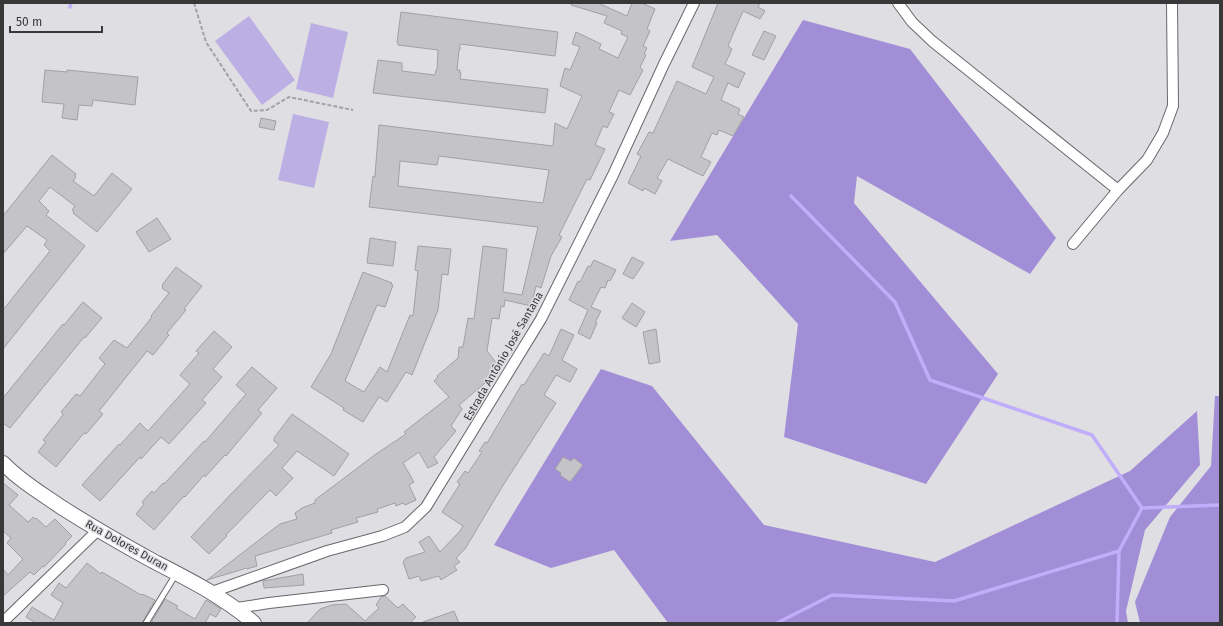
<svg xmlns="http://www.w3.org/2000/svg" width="1223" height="626" viewBox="0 0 1223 626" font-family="'Fira Sans',sans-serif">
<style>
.green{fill:#bbafe3}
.forest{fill:#a18ed7}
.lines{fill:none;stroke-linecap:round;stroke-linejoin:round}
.stream{stroke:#c1aefa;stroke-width:3.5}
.building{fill:#c4c3c8;stroke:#a1a0a5;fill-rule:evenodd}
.lane-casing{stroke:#69686c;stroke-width:7}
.street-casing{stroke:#69686c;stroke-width:12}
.secondary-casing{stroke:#69686c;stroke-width:16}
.path{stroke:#a2a1a5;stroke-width:2;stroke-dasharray:4 2;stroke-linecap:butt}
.lane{stroke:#fff;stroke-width:5}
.street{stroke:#fff;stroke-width:10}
.secondary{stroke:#fff;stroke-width:14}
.labels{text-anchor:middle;stroke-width:3;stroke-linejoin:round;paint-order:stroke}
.street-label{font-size:11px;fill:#383839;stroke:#dfdee3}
</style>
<rect width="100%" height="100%" fill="#dfdee3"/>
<g class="green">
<polygon points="249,16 295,80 262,105 215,41"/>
<polygon points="311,23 348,32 333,98 296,89"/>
<polygon points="293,114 329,122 314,188 278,180"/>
</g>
<g class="forest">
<polygon points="803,20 910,49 1056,238 1030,274 857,176 854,203 998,374 926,484 784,437 798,324 717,235 670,241"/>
<polygon points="601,369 652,386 764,525 935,562 1130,471 1197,411 1200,465 1145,530 1126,611 1128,623 668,623 614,550 551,568 494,545"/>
<polygon points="1215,396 1220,396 1220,623 1140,623 1135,602 1170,517 1211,466"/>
</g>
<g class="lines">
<g class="stream">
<polyline points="70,7 71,3"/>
<polyline points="791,196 895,302 930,380 1092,435 1142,508"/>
<polyline points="777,623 832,595 954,601 1119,551"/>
<polyline points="1117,623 1119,551 1142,508 1220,505"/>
</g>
</g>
<g class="building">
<path d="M572,3H598L627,16L632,3H642L655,9L647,29L650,31L643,46L647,48L644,54L646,55L640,67L643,70L630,95L619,90L609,112L614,114L607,128L603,126L595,145L605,149L590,180L587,179L559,235L562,237L551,256L541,288L536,286L531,306L505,300L504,307L501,306L499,319L492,318L487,351L500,368L496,371L497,373L459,405L462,409L451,426L456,431L434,457L438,463L428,468L419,452L403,463L414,482L409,485L416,500L405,505L403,503L396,506L395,503L377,509L378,512L356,518L358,522L331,530L332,533L255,556L257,566L247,569V568L207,580L280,524L297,519L295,513L302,508L315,503V500L376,454L406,434L404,432L449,397L434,381L438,377L437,376L458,358L459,347H463L468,318L474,319L483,246L507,249L503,292L522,295L538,227L369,207L373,176L375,177V175L379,125L553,146L555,123L567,129L582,96L560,86L565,68L570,70L580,47L572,44L576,32L601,44L599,49L618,58L628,37L621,34L622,31L604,23L607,16L571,5ZM439,156L549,170L543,203L398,186L400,161L437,165Z"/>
<polygon points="718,3 760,3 758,7 765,11 760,19 743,11 728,46 732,49 725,64 745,73 738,88 728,83 721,100 740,109 738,114 744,117 733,136 719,130 717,135 712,133 701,157 711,162 703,176 668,159 657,178 662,181 655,194 644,188 643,191 628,183 641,156 637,154 649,132 653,133 677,81 706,94 714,77 692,67"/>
<polygon points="401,12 558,32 555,56 460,44 460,50 459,50 457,70 460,70 460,73 461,73 460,79 548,89 545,113 373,93 378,60 402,63 402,71 435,75 436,70 437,70 438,50 398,45 398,43 397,42"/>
<polygon points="764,31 776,36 764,60 752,55"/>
<polygon points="45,70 67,72 67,70 138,77 135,105 93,100 92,106 79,105 77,120 62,118 64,104 42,102"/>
<polygon points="261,118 276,121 274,130 259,127"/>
<polygon points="52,155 76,174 75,176 76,177 73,181 94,196 112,173 132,189 97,232 73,213 74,212 72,210 75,206 50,187 39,201 49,211 46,215 85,246 3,349 3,310 50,251 44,245 47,240 27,226 3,254 3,216"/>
<polygon points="157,218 171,239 149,252 136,232"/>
<polygon points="370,238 396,242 393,266 367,263"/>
<polygon points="418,246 451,249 448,275 442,274 438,310 412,375 406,372 387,402 379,397 363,422 343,410 344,408 311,387 331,354 363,272 392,283 391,284 393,285 385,307 377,305 345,381 364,392 380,367 387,372 410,315 413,316 418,271 415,270"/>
<polygon points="632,257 644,263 633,279 623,274"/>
<polygon points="594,260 616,270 610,281 608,280 605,288 601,287 591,307 601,311 595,323 597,323 590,339 578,333 588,310 569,300 578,281 580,282 588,266 590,267"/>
<polygon points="176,267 202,286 184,309 186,310 167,333 169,335 153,355 147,351 99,411 103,414 86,434 84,433 56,467 38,452 46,442 43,440 63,415 63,414 61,412 76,394 80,396 105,364 99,358 114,340 127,348 152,317 151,316 169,293 162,288 163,286 162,285"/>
<polygon points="83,302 102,318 85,338 84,337 10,428 3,423 3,398 63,324 64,325"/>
<polygon points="632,303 645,312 636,327 622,318"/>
<polygon points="561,329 574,335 562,360 577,369 570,382 556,375 544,395 556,403 502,487 465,549 456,558 460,562 454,566 457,570 441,580 439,576 421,581 419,576 409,579 403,562 406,558 425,552 419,542 429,536 440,552 460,531 463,526 442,512 460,484 457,482 465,471 468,473 482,452 479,451 485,442 487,443 522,384 524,385 544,353 549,356"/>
<polygon points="656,329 660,362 649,364 643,332"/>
<polygon points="214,331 232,347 213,369 222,377 202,400 206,403 169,444 161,437 141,459 140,457 100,501 82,485 119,444 120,445 140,423 148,431 190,384 180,375 199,353 196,351"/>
<polygon points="252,367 277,388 258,410 262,413 226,456 225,455 205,477 204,475 185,497 184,496 154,530 136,514 144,504 142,502 152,491 154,493 163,483 164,484 204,441 205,442 246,394 236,385"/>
<polygon points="292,414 349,454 334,476 297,451 282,468 293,478 276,496 270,490 226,535 227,536 209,554 191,537 231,494 279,445 274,441 274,438"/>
<polygon points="563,457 571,461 574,458 583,465 570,482 560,475 561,473 555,469"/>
<polygon points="3,483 18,495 9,505 28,522 33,517 35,519 36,518 46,527 55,519 72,536 65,543 66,544 44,567 43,566 34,575 30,572 3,596 3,569 8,575 23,559 7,543 11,538 3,531"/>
<polygon points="87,563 101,574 102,572 141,595 142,594 155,600 142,623 36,623 26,617 32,607 54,620 63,603 51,595 59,583 66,588"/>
<polygon points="303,574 304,585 264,588 263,581"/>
<polygon points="385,596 398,608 403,604 416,617 410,623 307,623 320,609 332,605 346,604 365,621 379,608 376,605 381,597"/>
<polygon points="165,599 178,606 176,608 195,619 206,600 221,609 216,617 210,614 205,623 151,623"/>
<polygon points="454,611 459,623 424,623 423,622"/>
</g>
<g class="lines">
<g class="lane-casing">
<polyline id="lane" points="146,623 176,574"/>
</g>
<g class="street-casing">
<g id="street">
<polyline points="898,3 912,22 932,41 1118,190"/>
<polyline points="1073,244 1118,190 1147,160 1163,133 1173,106 1172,3"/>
<polyline points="212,592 327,551 382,536 405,527 426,507 541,319 613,175 664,64 694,3"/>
<polyline points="237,608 269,603 383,590"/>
<polyline points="3,622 98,530"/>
</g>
</g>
<g class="secondary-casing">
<path id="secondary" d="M3,463C20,481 41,493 61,507C91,526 122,544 153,561C190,580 222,596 254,623"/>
</g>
<polyline class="path" points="194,3 206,42 251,111 267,110 289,97 353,110"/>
<use href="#lane" class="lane"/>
<use href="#street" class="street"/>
<use href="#secondary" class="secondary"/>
</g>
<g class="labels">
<g class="street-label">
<text transform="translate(503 356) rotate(-60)" y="4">Estrada Antônio José Santana</text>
<text transform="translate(127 545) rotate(29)" y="4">Rua Dolores Duran</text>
</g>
</g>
<rect width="1223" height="626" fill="none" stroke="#383839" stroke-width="8"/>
<path d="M10 26v6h92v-6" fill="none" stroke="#383839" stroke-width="2"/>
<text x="16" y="26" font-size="12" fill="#383839" stroke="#dfdee3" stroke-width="3" paint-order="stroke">50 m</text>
</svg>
